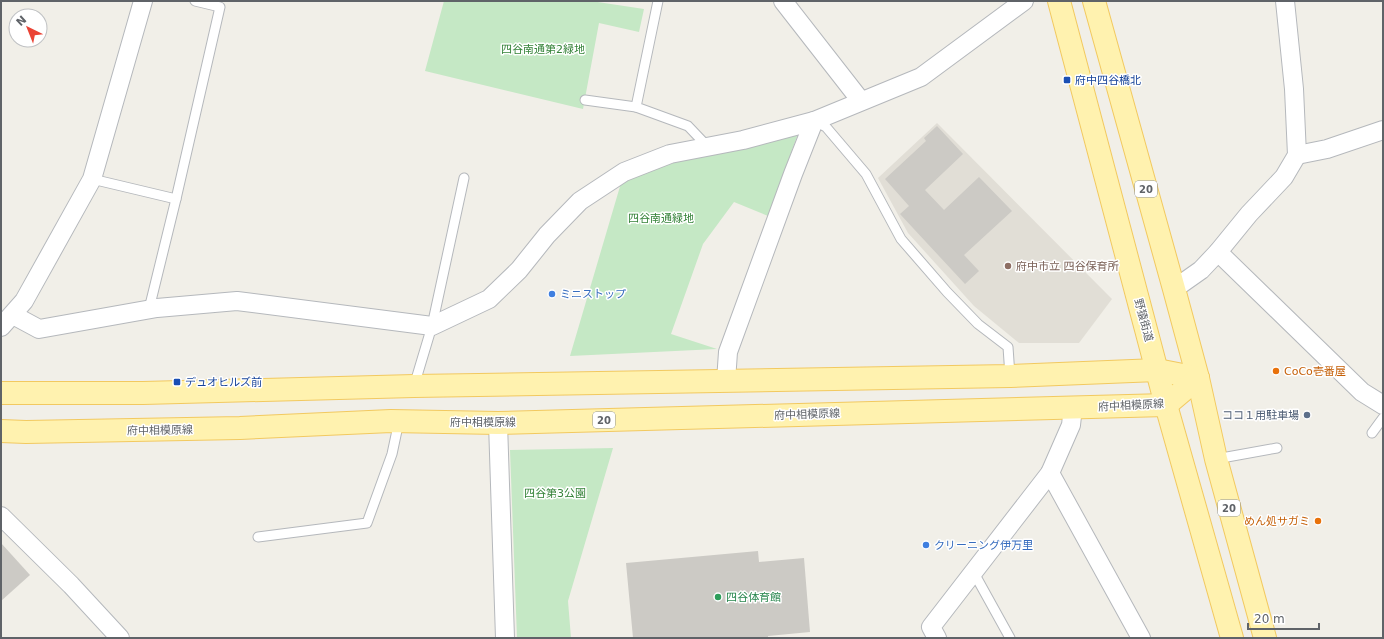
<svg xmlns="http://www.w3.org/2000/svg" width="1384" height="639" viewBox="0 0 1384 639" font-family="'DejaVu Sans','Noto Sans JP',sans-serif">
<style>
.education{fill:#e1ded6}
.green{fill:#c5e8c5}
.building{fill:#cccac5}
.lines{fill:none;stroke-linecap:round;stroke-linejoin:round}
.lane-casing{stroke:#b5b8bc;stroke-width:11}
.street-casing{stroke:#b5b8bc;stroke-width:20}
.primary-casing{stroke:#f2c960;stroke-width:24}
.lane{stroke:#fff;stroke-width:9}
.street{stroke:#fff;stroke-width:18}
.primary{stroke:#fff2af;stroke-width:22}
.transit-dot{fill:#1a4fb4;stroke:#fff;stroke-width:1.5}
.education-dot{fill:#8d6e63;stroke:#fff;stroke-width:1.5}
.shop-dot{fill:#3f7fe0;stroke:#fff;stroke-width:1.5}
.food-dot{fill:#e8710a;stroke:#fff;stroke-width:1.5}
.service-dot{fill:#5c6f8a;stroke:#fff;stroke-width:1.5}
.leisure-dot{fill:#2e9e5b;stroke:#fff;stroke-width:1.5}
.labels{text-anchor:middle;stroke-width:3;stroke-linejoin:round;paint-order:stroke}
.shield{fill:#fff;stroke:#8f9295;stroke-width:1}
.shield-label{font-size:10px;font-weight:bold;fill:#5f6368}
.park-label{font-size:11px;fill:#348238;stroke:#fff}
.transit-label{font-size:11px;fill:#164399;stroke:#fff;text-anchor:start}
.education-label{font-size:11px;fill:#785e54;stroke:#fff;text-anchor:start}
.shop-label{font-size:11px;fill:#366cbe;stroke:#fff;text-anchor:start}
.street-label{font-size:11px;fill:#5f6368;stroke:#fff}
.food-label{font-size:11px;fill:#c56008;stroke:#fff;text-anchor:start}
.service-label{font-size:11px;fill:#4e5e75;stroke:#fff;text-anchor:end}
.leisure-label{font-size:11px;fill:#27864d;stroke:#fff;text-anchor:start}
</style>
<rect width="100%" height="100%" fill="#f1efe8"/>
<polygon class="education" points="937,123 1112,299 1079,343 1019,343 974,306 908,233 878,178"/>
<g class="green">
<polygon points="444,1 591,1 644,9 639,32 599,23 583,109 425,71"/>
<polygon points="799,131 768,216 734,202 703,244 671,334 717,349 570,356 621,183 674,159"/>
<polygon points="613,448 568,601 571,638 517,638 510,450"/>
</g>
<g class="building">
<polygon points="937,126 963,154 925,190 944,210 979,177 1012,211 964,255 979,271 965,284 900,214 909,206 885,179 926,141 924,138"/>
<polygon points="1,543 30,575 1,601"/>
<polygon points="758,551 759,562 804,558 810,632 768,636 768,638 633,638 626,563"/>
</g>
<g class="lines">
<g class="lane-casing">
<g id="lane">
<polyline points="658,1 636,107 688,126 708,147"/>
<polyline points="585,100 636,107"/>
<polyline points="814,121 826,127 866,174 901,239 947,292 978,324 1008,347 1010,376"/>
<polyline points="92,179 176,199"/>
<polyline points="149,309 176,199 220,7 195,1"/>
<polyline points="414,386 432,326 464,178"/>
<polyline points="1372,433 1383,418"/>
<polyline points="1216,459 1277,448"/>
<polyline points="258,537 367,523 392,454 399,421"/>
<polyline points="974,573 1010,638"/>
</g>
</g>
<g class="street-casing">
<g id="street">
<polyline points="783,1 861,101"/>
<polyline points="1297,155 1327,149 1383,130"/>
<polyline points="1218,252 1362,392 1383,405"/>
<polyline points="1174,289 1201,270 1218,252 1249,214 1284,177 1297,155 1294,89 1285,1"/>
<polyline points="13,315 39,329 157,308 237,301 432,326 489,299 519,270 547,235 580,201 624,172 670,154 743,140 814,121 921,77 1024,1"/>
<polyline points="1,327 24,301 92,179 143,1"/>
<polyline points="726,381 728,352 793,174 814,121"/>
<polyline points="498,423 505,638"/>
<polyline points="1050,473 1141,638"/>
<polyline points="1,516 71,585 120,638"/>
<polyline points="937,638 931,627 1050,473 1071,425 1073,407"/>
</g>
</g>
<g class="primary-casing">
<g id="primary">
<polyline points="1059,1 1166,405 1232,638"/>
<polyline points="1094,1 1174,289 1198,378 1216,459 1265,638"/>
<polyline points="1,393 143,393 414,386 1010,376 1157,370 1198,378"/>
<polyline points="1,431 26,432 240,428 391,421 498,423 1166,405 1198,378"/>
</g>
</g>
<use href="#lane" class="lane"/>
<use href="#street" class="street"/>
<use href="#primary" class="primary"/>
</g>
<g class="transit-dot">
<rect x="1063" y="76" width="8" height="8" rx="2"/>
<rect x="173" y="378" width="8" height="8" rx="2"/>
</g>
<circle class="education-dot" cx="1008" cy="266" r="4"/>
<g class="shop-dot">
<circle cx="552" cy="294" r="4"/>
<circle cx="926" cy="545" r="4"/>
</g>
<g class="food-dot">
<circle cx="1276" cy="371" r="4"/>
<circle cx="1318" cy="521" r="4"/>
</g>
<circle class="service-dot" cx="1307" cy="415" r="4"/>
<circle class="leisure-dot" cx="718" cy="597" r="4"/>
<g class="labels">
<g class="shield">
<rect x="1135" y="181" width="22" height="16" rx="3"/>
<rect x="593" y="412" width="22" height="16" rx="3"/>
<rect x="1218" y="500" width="22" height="16" rx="3"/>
</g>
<g class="shield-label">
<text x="1146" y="193">20</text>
<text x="604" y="424">20</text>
<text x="1229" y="512">20</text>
</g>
<g class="park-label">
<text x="543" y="53">四谷南通第2緑地</text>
<text x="661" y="222">四谷南通緑地</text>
<text x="555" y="497">四谷第3公園</text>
</g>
<g class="transit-label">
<text x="1075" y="84">府中四谷橋北</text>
<text x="185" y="386">デュオヒルズ前</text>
</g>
<g class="education-label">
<text x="1016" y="270">府中市立 四谷保育所</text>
</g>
<g class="shop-label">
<text x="560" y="298">ミニストップ</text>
<text x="934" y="549">クリーニング伊万里</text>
</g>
<g class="street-label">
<text transform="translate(1144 320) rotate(75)" y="4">野猿街道</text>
<text transform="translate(1131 405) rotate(-3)" y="4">府中相模原線</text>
<text transform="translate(807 414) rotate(-2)" y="4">府中相模原線</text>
<text x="483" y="426">府中相模原線</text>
<text transform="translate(160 430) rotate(-1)" y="4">府中相模原線</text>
</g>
<g class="food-label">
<text x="1284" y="375">CoCo壱番屋</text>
<text x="1310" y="525" text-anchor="end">めん処サガミ</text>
</g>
<g class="service-label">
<text x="1299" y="419">ココ１用駐車場</text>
</g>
<g class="leisure-label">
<text x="726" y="601">四谷体育館</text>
</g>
</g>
<rect width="1384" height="639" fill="none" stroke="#5f6368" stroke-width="4"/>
<g transform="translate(28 28) rotate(317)"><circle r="19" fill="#ffffff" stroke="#bfc1c3"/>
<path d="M0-3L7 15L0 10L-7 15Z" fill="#ea4335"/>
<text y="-6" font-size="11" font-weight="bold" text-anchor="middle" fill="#5f6368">N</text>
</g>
<path d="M1248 623v6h71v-6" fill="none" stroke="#5f6368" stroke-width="2"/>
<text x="1254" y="623" font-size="12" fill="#5f6368" stroke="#ffffff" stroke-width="3" paint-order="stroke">20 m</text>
</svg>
